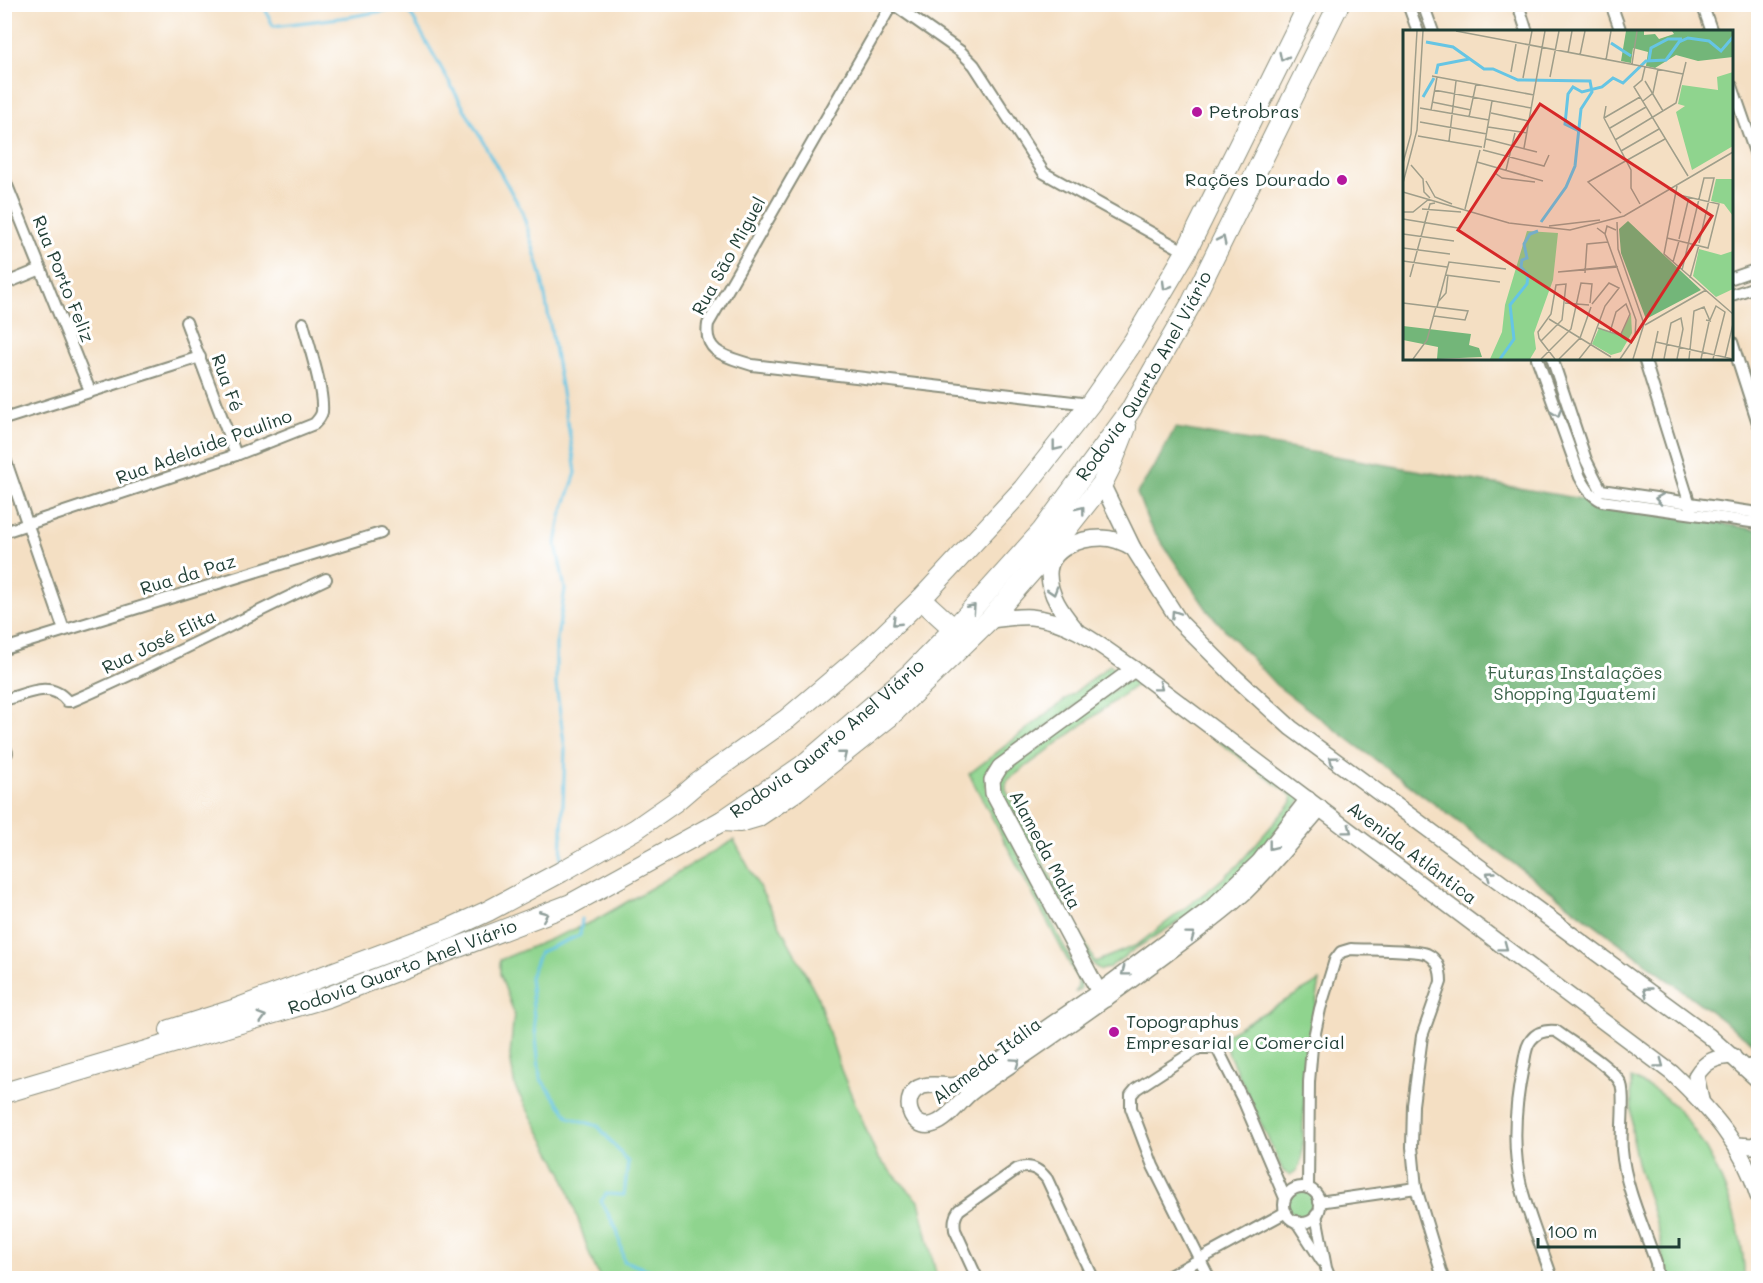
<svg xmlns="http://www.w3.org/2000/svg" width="1763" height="1283" viewBox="0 0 1763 1283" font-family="Mali,sans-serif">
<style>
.green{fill:#8fd48e;stroke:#578861;stroke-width:1.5;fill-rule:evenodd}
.forest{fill:#73b679;stroke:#497a56;stroke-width:1.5}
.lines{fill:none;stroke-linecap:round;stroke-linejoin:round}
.stream{stroke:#66c5e4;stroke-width:3}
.street-casing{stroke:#8a8e7c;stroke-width:14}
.secondary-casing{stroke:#8a8e7c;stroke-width:18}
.highway-casing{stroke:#8a8e7c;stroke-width:22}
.street{stroke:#fff;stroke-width:10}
.secondary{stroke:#fff;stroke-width:15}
.highway{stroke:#fff;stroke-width:20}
.oneway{stroke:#8f9e9a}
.poi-dot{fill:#b5179e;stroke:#fff;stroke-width:2}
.labels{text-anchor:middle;stroke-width:6;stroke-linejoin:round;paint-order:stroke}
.poi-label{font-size:18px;fill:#1f3d34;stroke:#fff;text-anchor:start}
.street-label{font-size:18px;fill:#1f3d34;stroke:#fff}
.park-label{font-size:18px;fill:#3b634a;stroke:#fff}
.inset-river{fill:none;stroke:#66c5e4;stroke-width:3}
.inset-road{fill:none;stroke:#9f9e8a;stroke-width:1.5}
.view{fill:#d62828;fill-opacity:0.15;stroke:#d62828;stroke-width:3}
.inset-edge{fill:none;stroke:#1f3d34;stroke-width:3}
</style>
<rect width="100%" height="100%" fill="#fff"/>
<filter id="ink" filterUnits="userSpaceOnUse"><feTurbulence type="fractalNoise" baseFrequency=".0167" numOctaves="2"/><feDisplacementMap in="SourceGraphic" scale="12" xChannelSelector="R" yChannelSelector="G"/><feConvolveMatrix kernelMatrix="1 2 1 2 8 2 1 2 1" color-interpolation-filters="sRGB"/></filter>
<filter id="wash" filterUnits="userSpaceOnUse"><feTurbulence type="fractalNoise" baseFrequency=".008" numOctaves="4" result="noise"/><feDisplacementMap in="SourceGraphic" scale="24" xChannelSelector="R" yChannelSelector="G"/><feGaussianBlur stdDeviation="1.35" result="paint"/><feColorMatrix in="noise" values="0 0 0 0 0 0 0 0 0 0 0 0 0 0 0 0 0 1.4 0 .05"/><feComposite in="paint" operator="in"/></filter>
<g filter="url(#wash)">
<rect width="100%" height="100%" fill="#f4dfc3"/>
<g class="green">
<path d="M1110,665L1118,671L1117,675L997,763C985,776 983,778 988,795L1080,978L1081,988L1075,993L1078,986V980L969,774Z"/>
<path d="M1130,680H1137L1303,798L1224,893L1138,947L1108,968L1101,970L1093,965L999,792V784L1005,773L1125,682ZM1136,685H1142L1292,796V802L1237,866L1215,885L1137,945L1095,962L1006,790V785L1008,780Z"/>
<polygon points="734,840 817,995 841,1070 878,1158 919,1201 937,1278 600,1278 590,1256 563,1174 515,1087 510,1056 514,1013 500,974 500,960 594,921"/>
<path d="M1320,981L1306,1058L1302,1156C1300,1165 1298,1172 1289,1175L1283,1171L1221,1037Z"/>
<path d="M1631,1078C1639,1082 1648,1086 1656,1091C1705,1123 1746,1221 1744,1278H1657C1675,1255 1643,1189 1637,1162C1630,1135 1632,1105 1631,1078Z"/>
<circle cx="1302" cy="1204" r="15"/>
</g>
<polygon class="forest" points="1175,428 1758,530 1758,1047 1276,685 1208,611 1149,524 1137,493 1155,466"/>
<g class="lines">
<g class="stream">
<polyline points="263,4 273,26 348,17 406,7"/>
<polyline points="405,4 522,211 541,274 574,459 576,473 561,516 556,544 565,589 556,645 556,685 565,749 561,862"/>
<polyline points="582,919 580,935 540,952 530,977 540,1078 569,1117 598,1126 628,1162 624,1195 606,1194 601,1201 617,1230 624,1261 656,1273 670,1270 679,1278"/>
</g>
</g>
</g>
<g filter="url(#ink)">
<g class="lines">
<g class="street-casing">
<g id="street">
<path d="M892,4L708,324C703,354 729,357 752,365L1090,404"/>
<polyline points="893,4 960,51 974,65 1044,173 1186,252"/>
<polyline points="1408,4 1418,32"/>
<polyline points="1423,4 1433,32"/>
<polyline points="1518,4 1527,32"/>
<polyline points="1611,4 1621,32"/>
<polyline points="1702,4 1712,32"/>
<polyline points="1732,86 1758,161"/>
<polyline points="4,178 90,391"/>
<polyline points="1732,278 1758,269"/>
<polyline points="4,284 41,269"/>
<polyline points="1732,295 1758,286"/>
<polyline points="186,322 236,455"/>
<polyline points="1732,342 1758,423"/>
<path d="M1537,358L1580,477C1586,488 1590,495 1602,501L1758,523"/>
<polyline points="1552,358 1586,460 1601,490 1758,513"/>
<polyline points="1644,358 1691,508"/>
<polyline points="4,419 200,357"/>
<polyline points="4,456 64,630"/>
<path d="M4,532L236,455L314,424C318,420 321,417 322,412C324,390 309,346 303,323"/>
<polyline points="4,649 381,533"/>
<path d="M4,700C27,694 50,680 67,701H72C158,664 241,619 326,579"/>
<polyline points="4,744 7,753"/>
<polyline points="1744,1066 1758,1063"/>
<circle cx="1302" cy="1205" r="18"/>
<path d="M1308,1188L1309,1082L1312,1047L1320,1009L1335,960L1341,952L1351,949C1367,950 1415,949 1427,954C1438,959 1441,971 1441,982L1422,1036L1413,1105L1412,1147L1416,1188L1443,1278"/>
<polyline points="1319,1202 1416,1188"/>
<polyline points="1316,1215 1326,1268 1330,1278"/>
<polyline points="1296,1221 1322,1261"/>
<path d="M977,1278L955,1230C954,1222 954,1217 959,1210L1017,1169C1030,1164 1039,1169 1047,1179L1093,1278"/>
<polyline points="1166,1278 1286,1212"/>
<polyline points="1209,1278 1153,1166 1131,1108 1131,1095 1136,1089 1199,1048 1217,1048 1244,1102 1285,1198"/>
<path d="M1552,1278C1542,1248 1529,1217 1521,1186C1512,1148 1515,1105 1523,1067C1525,1059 1525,1047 1531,1040C1537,1032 1546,1030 1556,1031C1572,1043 1611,1066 1620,1082C1626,1091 1620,1134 1622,1150C1625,1188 1644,1227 1656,1263L1657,1273L1654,1278"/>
</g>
</g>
<g class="secondary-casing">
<g id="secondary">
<polyline points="1102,484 1133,548 1180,622 1234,676 1291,728 1709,1036 1758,1080"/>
<path d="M989,620C1003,619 1017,616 1031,617C1071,620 1102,647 1134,669L1672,1073C1709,1108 1744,1146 1758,1196"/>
<path d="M1074,627C1062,612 1049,595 1049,574C1049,548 1081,538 1102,538C1113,538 1123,542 1133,548"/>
<path d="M1308,799L1259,862L1211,908L1099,992L971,1080C949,1091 941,1082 923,1086C898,1093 910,1133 934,1124C947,1120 958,1104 968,1095C976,1088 986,1082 994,1076C1052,1037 1109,997 1165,955C1191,935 1219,916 1244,893C1271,867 1295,837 1320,808"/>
<polyline points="1106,999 1099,992 993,793 992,780 1000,767 1134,669"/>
<path d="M1701,1099L1696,1076C1705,1061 1716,1057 1733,1056"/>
<polyline points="1736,1145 1753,1146 1758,1143"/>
</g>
</g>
<g class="highway-casing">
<g id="highway">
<polyline points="921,599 954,629"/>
<polyline points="722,821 740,822 757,817 796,791 888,718 989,620 1046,555 1102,484 1110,468 1126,427"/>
<polyline points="170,1030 233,1010 449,929 488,911 561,872 636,829 676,801 698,782 787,719 866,652 921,599 1023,489 1090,404 1133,342 1186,252 1309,4"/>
<path id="s1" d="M4,1093L328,997L571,904L722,821L802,766L911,673L954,629L1042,531L1130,411L1191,304L1339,4"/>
</g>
</g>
<use href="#street" class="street"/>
<use href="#secondary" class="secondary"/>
<use href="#highway" class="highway"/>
</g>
<defs><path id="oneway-chevron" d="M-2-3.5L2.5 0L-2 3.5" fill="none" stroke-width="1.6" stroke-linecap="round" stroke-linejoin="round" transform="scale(1.5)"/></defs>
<g class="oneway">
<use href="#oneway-chevron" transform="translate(1283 57) rotate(116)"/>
<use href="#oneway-chevron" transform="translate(1222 240) rotate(-64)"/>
<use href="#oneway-chevron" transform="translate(1166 286) rotate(120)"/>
<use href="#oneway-chevron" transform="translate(1557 413) rotate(70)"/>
<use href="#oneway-chevron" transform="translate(1056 447) rotate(128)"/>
<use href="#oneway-chevron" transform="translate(1659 499) rotate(-171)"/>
<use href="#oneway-chevron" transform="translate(1081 510) rotate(-52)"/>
<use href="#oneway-chevron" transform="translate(1053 591) rotate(73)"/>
<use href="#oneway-chevron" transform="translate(972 608) rotate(-48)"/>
<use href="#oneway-chevron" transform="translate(1175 614) rotate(-124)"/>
<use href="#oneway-chevron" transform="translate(896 622) rotate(136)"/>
<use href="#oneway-chevron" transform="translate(1159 687) rotate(37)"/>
<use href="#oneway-chevron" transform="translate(843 755) rotate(-39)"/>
<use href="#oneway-chevron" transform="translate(1333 760) rotate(-143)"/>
<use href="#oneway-chevron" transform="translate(1348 830) rotate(37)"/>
<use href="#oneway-chevron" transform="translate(1272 846) rotate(128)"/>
<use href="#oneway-chevron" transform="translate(1490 875) rotate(-144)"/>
<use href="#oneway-chevron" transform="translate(544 915) rotate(-22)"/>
<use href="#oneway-chevron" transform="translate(1191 935) rotate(-37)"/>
<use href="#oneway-chevron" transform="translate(1504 947) rotate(37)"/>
<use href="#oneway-chevron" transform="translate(1125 972) rotate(143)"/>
<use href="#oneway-chevron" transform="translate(1647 991) rotate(-144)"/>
<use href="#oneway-chevron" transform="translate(262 1017) rotate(-16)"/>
<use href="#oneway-chevron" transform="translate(1016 1062) rotate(-35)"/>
<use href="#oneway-chevron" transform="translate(1660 1064) rotate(37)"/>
</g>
</g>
<g class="poi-dot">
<circle cx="1197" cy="112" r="6"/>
<circle cx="1342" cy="180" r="6"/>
<circle cx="1114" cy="1032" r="6"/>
</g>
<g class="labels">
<g class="poi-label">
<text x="1209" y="118">Petrobras</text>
<text x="1330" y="186" text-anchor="end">Rações Dourado</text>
<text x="1126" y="1028">Topographus<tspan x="1126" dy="21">Empresarial e Comercial</tspan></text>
</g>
<g class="street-label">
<text transform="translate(729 256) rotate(-61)" y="6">Rua São Miguel</text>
<text transform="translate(63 279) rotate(68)" y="6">Rua Porto Feliz</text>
<text dy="6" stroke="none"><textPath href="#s1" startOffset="1390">Rodovia Quarto Anel Viário</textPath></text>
<text transform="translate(227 383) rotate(70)" y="6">Rua Fé</text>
<text transform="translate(204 447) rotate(-20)" y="6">Rua Adelaide Paulino</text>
<text transform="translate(188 575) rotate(-17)" y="6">Rua da Paz</text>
<text transform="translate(159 642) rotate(-26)" y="6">Rua José Elita</text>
<text dy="6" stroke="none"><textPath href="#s1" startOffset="904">Rodovia Quarto Anel Viário</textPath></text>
<text transform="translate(1045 850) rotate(62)" y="6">Alameda Malta</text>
<text transform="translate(1412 853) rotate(37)" y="6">Avenida Atlântica</text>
<text dy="6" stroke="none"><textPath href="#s1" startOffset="418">Rodovia Quarto Anel Viário</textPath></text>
<text transform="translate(987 1061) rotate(-37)" y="6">Alameda Itália</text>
</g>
<g class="park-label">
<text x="1575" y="679">Futuras Instalações<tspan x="1575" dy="21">Shopping Iguatemi</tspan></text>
</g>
</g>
<g transform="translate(1403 30)">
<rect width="330" height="330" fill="#f4dfc3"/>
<path d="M330,42V116L289,140L273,82L282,76L275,74L279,55L315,60L314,47ZM313,149H330V186L321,174L308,171ZM124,201L155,203L150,250L131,303L133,319L127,329H87L99,302L102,275ZM296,219L318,225L330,221V259L313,267L290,246ZM228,284L229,303L218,322L208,325L189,314L196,298L217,305Z" fill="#8fd48e"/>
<path d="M223,1H241V5L252,4L256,9L271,4L269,1H330V27L295,31L273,25L252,38L243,36L245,22L230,18L228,33L218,31ZM225,191L298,260L243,289L218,223L216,199ZM0,296L68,304L66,315L76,318L79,327L34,329L35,317L0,310Z" fill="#73b679"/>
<path class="inset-river" d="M23,12L50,17L81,39H90L115,50L187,51L189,62L178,79L172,136L163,157L138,192M208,13L228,26M246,30L248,18L265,9H279M33,44L35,35L66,29M20,67L31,48M176,101L162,94L165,64L170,57L179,62L199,57L210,48L220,53L243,31L263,30L276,12L285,8L306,11L318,21L330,7M97,329L111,309L107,275L124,254L125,245L118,237L119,230L124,228L121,214L127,204L135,201"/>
<path class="inset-road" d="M53,1L280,44M165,23L169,1M177,25L182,1M203,30L208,1M229,34L234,1M242,37L239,50L231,57L285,146M108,42L113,14M29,46L131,65M147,47L156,1M120,48L129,1M242,51L260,81M31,60L128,78M240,71L250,63L255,39M29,72L68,80M203,76L201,88L228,140V158L237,174M17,78L86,90M28,80L34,47M88,83L126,91M66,87L73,54M201,88L237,67M17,92L84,104M85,97L124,103M207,98L243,77M15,106L79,117M83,109L134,122M212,110L273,73L283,32M46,111L53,51M81,118L89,71M121,118L142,1M80,120L141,136L146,125M218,121L256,99M74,132L140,151M0,133L8,104L14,1M8,135L20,149L21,162L27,168M103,140L112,103M92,143L99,148L132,152M23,151L32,167L49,174M0,153L14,100L20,1M274,156L261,224L330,284M0,162L106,193L167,200L221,186L330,122M19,179L58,182M62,179L77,120M0,182H10L26,169M218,183L185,152L262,109M0,189L55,198M214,192L215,219L241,294L230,329M146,196L197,190M194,198L202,204L233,290L232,307L217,329M0,204L51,211M202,204L204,196L213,200M264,208L305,218L316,174L276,165M276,209L286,167M0,218L47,224M0,231L44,237M270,232L276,211M214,236L155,242L215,237M279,240L301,148H311L296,213M182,243L184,214L205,212M42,245L97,252M7,247L27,174L32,173M287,248L296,215M35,272L43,263L45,245M0,273L65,281L62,290L31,286M162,273L186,275M34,277L46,232L103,239M146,289L208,327M307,290L313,276L322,282L310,329M242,295L303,260M195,298L216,305L218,304L227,284L223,274L213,282L207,302M138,311L159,290L163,254L153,255L148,284L135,302L136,308L138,311L152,329M253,312L330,329M322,328L330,294M10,329L24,310L33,277M138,329L168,299L178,253L189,254L187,273M156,329L177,308L188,277M176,329L188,314L202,276L216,258L206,253L189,274M249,329L255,301M261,329L268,293L278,288L280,299L274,329M286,329L291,281L301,277L307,291L303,290M298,329L306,292"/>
<path class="view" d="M137,74L309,186L228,312L55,200Z"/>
<rect width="330" height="330" class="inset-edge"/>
</g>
<rect width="1763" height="1283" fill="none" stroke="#fff" stroke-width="24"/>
<path d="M1538 1238v9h141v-9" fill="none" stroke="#1f3d34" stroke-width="3"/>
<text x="1547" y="1238" font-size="18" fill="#1f3d34" stroke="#ffffff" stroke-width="4.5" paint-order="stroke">100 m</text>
</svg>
